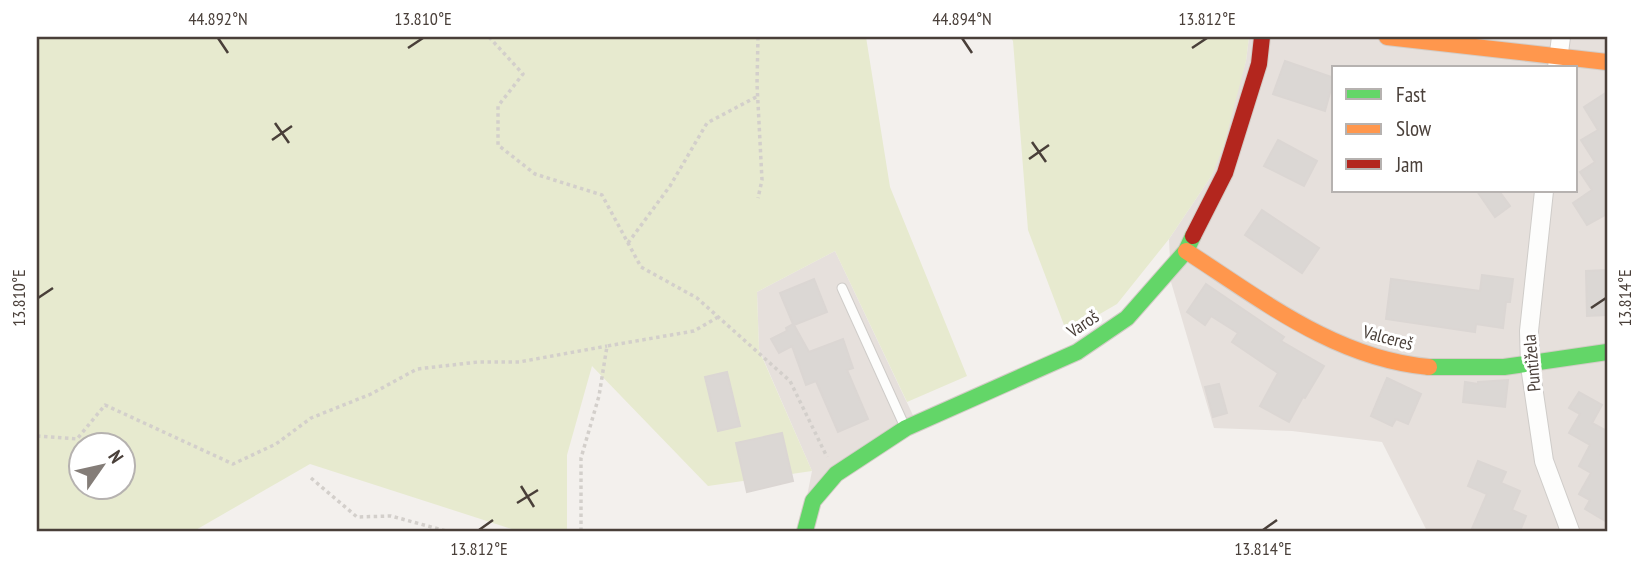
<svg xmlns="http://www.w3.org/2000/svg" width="1644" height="568" viewBox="0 0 1644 568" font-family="'PT Sans Narrow',sans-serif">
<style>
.residential{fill:#e6e0dc;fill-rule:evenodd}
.green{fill:#e7eacf;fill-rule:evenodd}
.building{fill:#dbd7d4;stroke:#dbd6d3;stroke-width:2}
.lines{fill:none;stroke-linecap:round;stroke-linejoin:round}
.lane-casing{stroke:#cfccc9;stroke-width:11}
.street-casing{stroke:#cfccc9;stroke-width:20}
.fast-casing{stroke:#d3ccc6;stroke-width:18}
.slow-casing{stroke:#d3ccc6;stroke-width:18}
.jam-casing{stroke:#d3ccc6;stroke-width:18}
.path{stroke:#d3cfcb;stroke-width:3.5;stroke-dasharray:3.5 3.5;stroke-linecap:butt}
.lane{stroke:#fdfdfc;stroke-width:9}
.street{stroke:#fdfdfc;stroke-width:18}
.fast{stroke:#63d668;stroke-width:16}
.slow{stroke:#ff974d;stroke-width:16}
.jam{stroke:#b3261e;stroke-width:16}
.ticks{fill:none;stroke:#493f39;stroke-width:2.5}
.labels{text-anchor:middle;stroke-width:6;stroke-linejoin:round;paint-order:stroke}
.street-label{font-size:18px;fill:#493f39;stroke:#fff}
.neatline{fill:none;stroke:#493f39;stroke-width:2.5}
.ticks-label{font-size:18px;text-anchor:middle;fill:#493f39}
</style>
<rect width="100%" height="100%" fill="#f3f0ed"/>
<g class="residential">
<path d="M1249,37H1607V531H1427L1382,442L1292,431L1214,428L1171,282L1169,239L1212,175L1246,61ZM1334,68H1576V191H1334Z"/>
<polygon points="835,251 920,430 807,496 812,471 759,349 757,292"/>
</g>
<g class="green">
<path d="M37,37H866L890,187L967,376L907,402L835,251L757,292L759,350L812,471L708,486L592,366L567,455V531H518L310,464L194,531H37ZM80,446H122V488H80Z"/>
<polygon points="1010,37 1249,37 1246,61 1224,145 1212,175 1169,239 1117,304 1067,333 1028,230 1013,41"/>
</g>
<g class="building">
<polygon points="1285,61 1334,78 1325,111 1273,94"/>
<polygon points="1607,92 1607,214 1587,225 1573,203 1592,190 1580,172 1595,162 1581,140 1598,130 1584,107"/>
<polygon points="1278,140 1317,161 1304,186 1264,166"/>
<polygon points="1477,191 1499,191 1510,206 1495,217"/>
<polygon points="1262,210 1319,248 1302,273 1245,235"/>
<polygon points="1607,270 1607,315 1587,316 1586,271"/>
<polygon points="1482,275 1513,279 1510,302 1506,302 1503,328 1476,324 1475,332 1386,319 1391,279 1480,291"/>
<polygon points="814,279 827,312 794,325 809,352 843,339 853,368 847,370 868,419 838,432 816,381 806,385 792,346 779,353 771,339 787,331 786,328 793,324 780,293"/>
<polygon points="1206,284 1284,337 1281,341 1324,366 1305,398 1303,397 1289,422 1260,406 1278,373 1232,342 1238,333 1211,316 1205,325 1187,312"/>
<polygon points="727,372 740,426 718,431 705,377"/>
<polygon points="1387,378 1421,394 1408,424 1396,419 1392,426 1371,416"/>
<polygon points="1508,380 1505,407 1463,402 1465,382 1478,384 1478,382"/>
<polygon points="1219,384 1227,413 1213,417 1205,387"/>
<polygon points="1579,392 1602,405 1592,423 1607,431 1607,444 1600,456 1607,445 1607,522 1585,509 1590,500 1579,494 1591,473 1579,466 1590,445 1569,433 1580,414 1569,408"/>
<polygon points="782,433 793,481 747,492 736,443"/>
<polygon points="1478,461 1506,472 1501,483 1520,491 1512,510 1526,516 1520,531 1471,531 1487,494 1468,486"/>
</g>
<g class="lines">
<g class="lane-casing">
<polyline id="lane" points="842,288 905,427"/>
</g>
<g class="street-casing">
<g id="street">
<polyline points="1557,68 1561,37"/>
<polyline points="1544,191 1529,331 1530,366 1544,461 1570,531"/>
</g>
</g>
<g class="fast-casing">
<g id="fast">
<polyline points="1429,367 1504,367 1607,352"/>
<polyline points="805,531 813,501 836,474 906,428 1077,352 1127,318 1186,251 1193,236"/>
</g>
</g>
<g class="slow-casing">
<g id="slow">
<polyline points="1387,37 1607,62"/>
<path d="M1186,251C1262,300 1336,359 1429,367"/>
</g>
</g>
<g class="jam-casing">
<polyline id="jam" points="1193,236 1225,173 1259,64 1262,37"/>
</g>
<g class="path">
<polyline points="489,37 523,74 498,106 498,145 535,174 602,195 641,267 697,298 790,381 827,457"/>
<polyline points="758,37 757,84 762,180 758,198"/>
<polyline points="628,243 670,186 707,123 758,96"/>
<polyline points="37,436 77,439 105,405 233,464 276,444 311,418 371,394 417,369 478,362 519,362 607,346"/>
<polyline points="311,478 357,517 391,516 446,531"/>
<polyline points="581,531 581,458 599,396 607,346 694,331 718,317"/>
</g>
<use href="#lane" class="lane"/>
<use href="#street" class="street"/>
<use href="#fast" class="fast"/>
<use href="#slow" class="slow"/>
<use href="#jam" class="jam"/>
</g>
<path class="ticks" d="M218,38L228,53M962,38L972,53M408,48L423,38M1192,48L1207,38M275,123L289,143M272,140L292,126M1032,142L1046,162M1029,159L1049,145M38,298L53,288M1591,308L1606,298M521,486L534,507M517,503L538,490M479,530L493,520M1263,530L1277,520"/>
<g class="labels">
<g class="street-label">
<text transform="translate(1083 324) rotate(-34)" y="6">Varoš</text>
<text transform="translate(1388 338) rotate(15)" y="6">Valcereš</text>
<text transform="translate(1532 363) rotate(-95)" y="6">Puntižela</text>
</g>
</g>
<rect width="1644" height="568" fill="none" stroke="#ffffff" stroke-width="77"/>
<rect x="1332" y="66" width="245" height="126" fill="#ffffff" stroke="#b6b2b0" stroke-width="2"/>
<rect x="1346" y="89" width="35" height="10" fill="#63d668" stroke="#b6b2b0" stroke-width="2"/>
<text x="1396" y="102" font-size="21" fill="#493f39">Fast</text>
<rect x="1346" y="124" width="35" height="10" fill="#ff974d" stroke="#b6b2b0" stroke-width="2"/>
<text x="1396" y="136" font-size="21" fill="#493f39">Slow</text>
<rect x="1346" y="159" width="35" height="10" fill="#b3261e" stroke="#b6b2b0" stroke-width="2"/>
<text x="1396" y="172" font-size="21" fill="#493f39">Jam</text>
<g transform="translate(102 466) rotate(56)"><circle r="33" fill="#ffffff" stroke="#b6b2b0" stroke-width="2"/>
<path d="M0-5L12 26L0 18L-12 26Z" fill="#847d78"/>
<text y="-10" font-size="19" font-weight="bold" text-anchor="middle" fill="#493f39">N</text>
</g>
<rect x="38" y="38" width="1568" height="492" class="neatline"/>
<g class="ticks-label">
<text x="218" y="25">44.892°N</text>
<text x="423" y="25">13.810°E</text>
<text x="962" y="25">44.894°N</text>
<text x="1207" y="25">13.812°E</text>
<text transform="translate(19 298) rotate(-90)" y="6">13.810°E</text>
<text transform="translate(1625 298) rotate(-90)" y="6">13.814°E</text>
<text x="479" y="555">13.812°E</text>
<text x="1263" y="555">13.814°E</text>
</g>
</svg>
